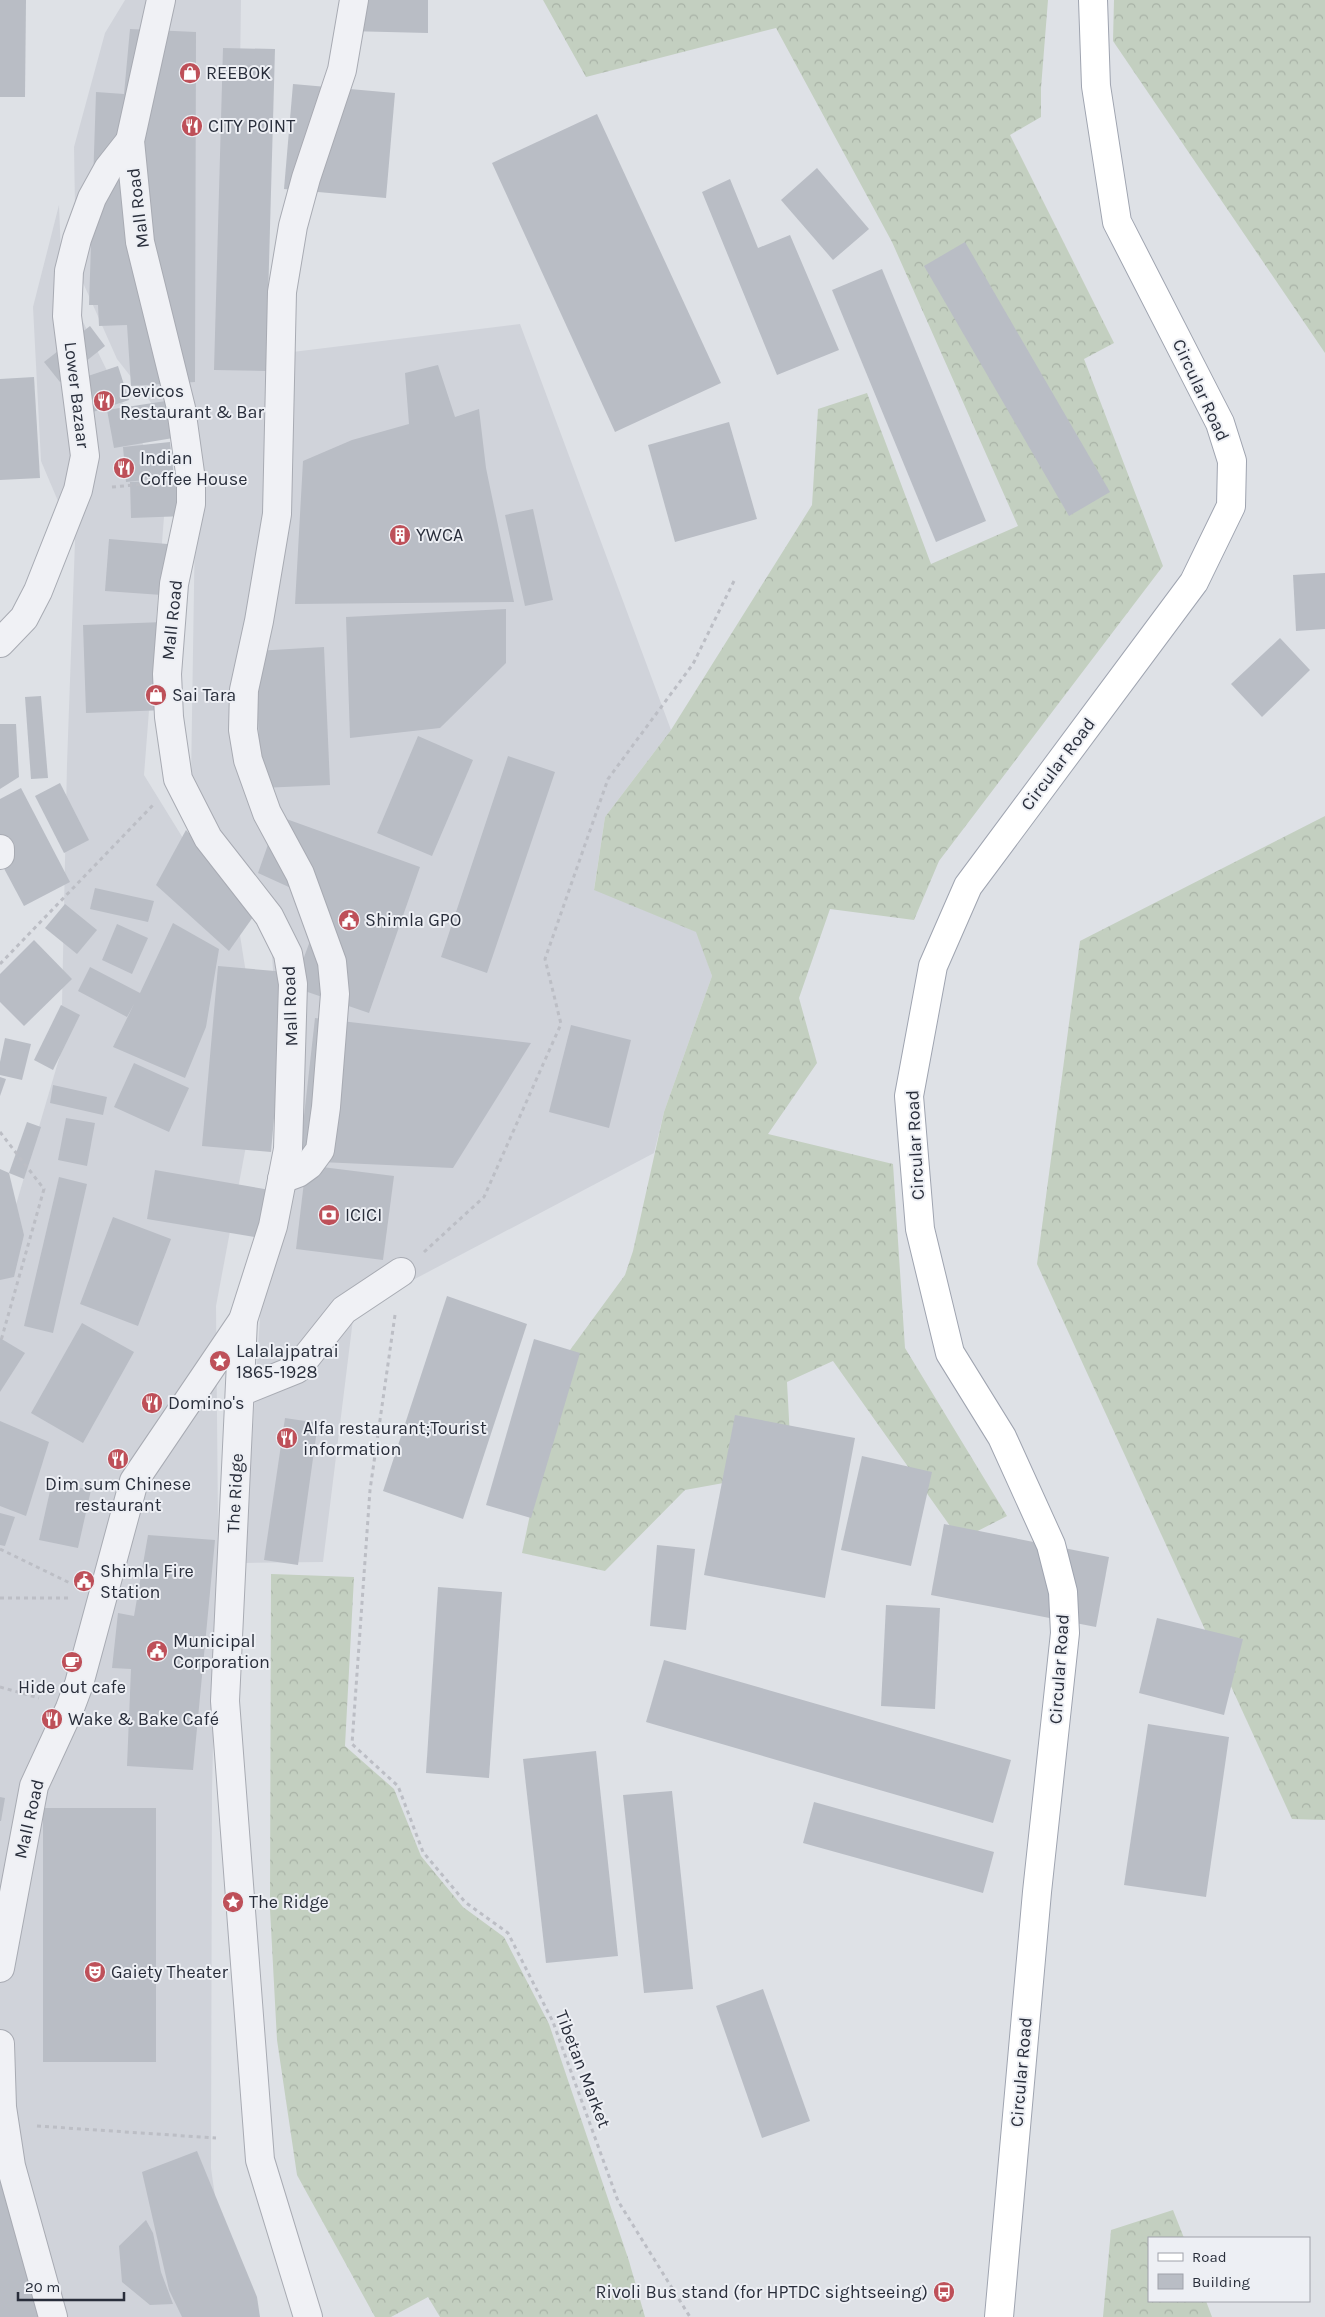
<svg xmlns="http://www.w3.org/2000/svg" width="1325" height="2317" viewBox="0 0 1325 2317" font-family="Karla,sans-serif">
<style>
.built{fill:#d0d3da}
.forest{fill:url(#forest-crowns)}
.building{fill:#b9bdc5}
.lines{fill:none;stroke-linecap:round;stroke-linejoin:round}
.street-casing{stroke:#a8abb3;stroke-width:30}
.primary-casing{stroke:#9fa4b0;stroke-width:30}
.path{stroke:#bcbec5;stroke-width:3;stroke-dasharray:4 4;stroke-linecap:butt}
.street{stroke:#f0f1f5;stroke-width:28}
.primary{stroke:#fff;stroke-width:28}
.labels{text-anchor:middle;stroke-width:4;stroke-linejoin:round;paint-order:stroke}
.poi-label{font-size:18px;fill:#292e3b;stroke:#edeff4;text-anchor:start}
.street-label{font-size:18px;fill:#292e3b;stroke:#edeff4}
</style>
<defs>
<pattern id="forest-crowns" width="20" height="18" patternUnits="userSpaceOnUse" patternTransform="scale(1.25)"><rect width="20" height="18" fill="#c3cfc0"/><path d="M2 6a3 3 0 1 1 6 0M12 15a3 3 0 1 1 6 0" fill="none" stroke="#a8b2a6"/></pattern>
</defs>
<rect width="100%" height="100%" fill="#dee1e6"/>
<g class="built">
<polygon points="125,0 241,0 236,359 520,324 671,730 605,817 594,889 697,932 712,976 664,1112 654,1153 354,1311 323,1562 244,1563 261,1302 285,1147 270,926 191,781 196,460 117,359 76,267 74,147 105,33"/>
<polygon points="59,205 62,279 166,491 144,775 239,929 248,986 246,1146 216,1306 218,1524 212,1791 211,2168 232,2317 0,2317 0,1259 61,1052 67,764 75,541 41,461 33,307"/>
</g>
<g class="forest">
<polygon points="543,0 1048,0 1041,88 1041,117 1010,135 1114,343 1084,359 1163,566 939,861 914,920 830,909 799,998 817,1063 768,1134 893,1164 905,1348 1007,1516 960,1540 833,1361 787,1382 790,1438 740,1480 685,1490 605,1571 522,1553 562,1361 625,1275 633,1251 664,1112 712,976 696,932 594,890 605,817 671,730 812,505 818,409 867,393 931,564 1018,526 892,242 776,28 586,77"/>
<polygon points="1114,0 1325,0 1325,353 1113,41"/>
<polygon points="1325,816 1325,1820 1292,1819 1037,1264 1080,941"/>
<polygon points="271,1574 354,1577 345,1746 394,1789 421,1856 463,1907 504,1937 549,2024 629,2261 645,2317 440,2317 428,2297 391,2317 375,2317 297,2175 277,2040 270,1909"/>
<polygon points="1173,2210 1184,2238 1149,2238 1149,2301 1206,2301 1212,2317 1103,2317 1111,2230"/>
</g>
<g class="building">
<polygon points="0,0 26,0 25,97 0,97"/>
<polygon points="348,0 428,0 428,33 347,31"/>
<polygon points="130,29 196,32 195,382 131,386 127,325 99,326 98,305 89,305 96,92 124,94"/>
<polygon points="223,48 275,49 266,371 214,370"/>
<polygon points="293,84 395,93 386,198 284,189"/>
<polygon points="597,114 721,383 615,432 492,163"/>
<polygon points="817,168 869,229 833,260 781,200"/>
<polygon points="730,179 758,248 790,235 839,350 777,375 702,192"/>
<polygon points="965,242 1110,492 1069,516 924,266"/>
<polygon points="882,269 986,521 936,542 832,290"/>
<polygon points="90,326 105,346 60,382 44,362"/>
<polygon points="438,365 455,417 479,409 486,468 514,602 295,604 303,461 352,440 409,424 405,373"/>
<polygon points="118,366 129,400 78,417 67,383"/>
<polygon points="34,377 40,478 0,480 0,379"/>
<polygon points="166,401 173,438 114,448 107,410"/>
<polygon points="729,422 757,519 675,542 648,445"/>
<polygon points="170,442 174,477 126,482 123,447"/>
<polygon points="185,480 186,516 131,518 130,482"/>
<polygon points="533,509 553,600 525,606 505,515"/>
<polygon points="109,539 179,545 176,596 105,591"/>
<polygon points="1325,573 1325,629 1296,631 1293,575"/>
<polygon points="506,609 506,663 440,728 350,738 346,617"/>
<polygon points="164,622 166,710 86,713 83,625"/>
<polygon points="1280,638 1310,670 1262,717 1231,684"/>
<polygon points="324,647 330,785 261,788 255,651"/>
<polygon points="41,696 48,778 31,779 25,697"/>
<polygon points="0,724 16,724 19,777 0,789"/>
<polygon points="418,736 473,760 432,856 377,833"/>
<polygon points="508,756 555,772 487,973 441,957"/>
<polygon points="60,783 89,840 64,853 35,796"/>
<polygon points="21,788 70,882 24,906 0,861 0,799"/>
<polygon points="278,816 420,867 369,1013 293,987 324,903 258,873"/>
<polygon points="186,830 258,910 229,951 156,885"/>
<polygon points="95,888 154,901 148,922 90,909"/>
<polygon points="65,904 97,930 77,954 45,928"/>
<polygon points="173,923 219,949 206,1027 185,1078 113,1047 134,1004 127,1017 78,991 90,967 140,993"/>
<polygon points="117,924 148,938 132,974 102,960"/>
<polygon points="34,940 72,979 24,1026 0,1002 0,974"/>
<polygon points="218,966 287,972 271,1152 202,1146"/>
<polygon points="61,1005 80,1015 53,1070 34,1060"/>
<polygon points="315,1018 531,1043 453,1168 299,1161"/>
<polygon points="571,1025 631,1040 609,1128 549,1112"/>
<polygon points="5,1038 31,1044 22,1080 0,1075 0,1062"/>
<polygon points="134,1063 189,1088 169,1132 114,1107"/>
<polygon points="0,1077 6,1079 0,1096"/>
<polygon points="53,1085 107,1097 103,1115 50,1103"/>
<polygon points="66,1118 95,1123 87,1166 58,1160"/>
<polygon points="27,1122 41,1127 24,1179 9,1173"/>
<polygon points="306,1165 394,1176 383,1260 296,1249"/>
<polygon points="0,1169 9,1173 24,1235 14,1277 0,1280"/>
<polygon points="155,1170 276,1191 267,1239 147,1219"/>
<polygon points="59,1177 87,1184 53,1333 24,1326"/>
<polygon points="113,1217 171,1239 138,1326 80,1304"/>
<polygon points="447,1296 527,1324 463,1519 383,1491"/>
<polygon points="82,1323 134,1352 83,1443 31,1413"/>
<polygon points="0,1338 25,1353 0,1392"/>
<polygon points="534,1339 580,1353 531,1518 486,1505"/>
<polygon points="735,1415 855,1438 825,1598 704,1575"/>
<polygon points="285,1418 318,1423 298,1565 264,1560"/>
<polygon points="0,1421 49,1442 26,1516 0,1506"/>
<polygon points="862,1456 932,1472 911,1566 841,1550"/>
<polygon points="52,1482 91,1490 78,1548 39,1540"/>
<polygon points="0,1513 15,1517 5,1546 0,1545"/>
<polygon points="944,1524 1109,1557 1096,1627 931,1595"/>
<polygon points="148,1535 215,1540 193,1770 127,1766 131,1669 112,1668 118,1613 134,1616"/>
<polygon points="657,1545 695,1549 686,1630 650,1626"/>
<polygon points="438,1587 502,1592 489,1778 426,1773"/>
<polygon points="886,1605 940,1608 935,1709 881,1706"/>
<polygon points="1157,1618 1243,1639 1224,1715 1139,1693"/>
<polygon points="664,1660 1011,1760 993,1823 646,1722"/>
<polygon points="1148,1724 1229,1737 1206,1897 1124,1885"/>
<polygon points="596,1751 618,1956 546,1963 523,1759"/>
<polygon points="672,1791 693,1989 644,1993 623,1795"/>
<polygon points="0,1797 5,1798 1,1821 0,1821"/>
<polygon points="814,1802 994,1852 983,1893 803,1843"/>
<rect x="43" y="1808" width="113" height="254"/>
<polygon points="763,1989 810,2121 762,2138 716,2006"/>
<polygon points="197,2151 257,2297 260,2317 182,2317 169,2290 142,2172"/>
<polygon points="0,2152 46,2317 0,2317"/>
<polygon points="146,2220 153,2233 161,2272 173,2304 150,2305 122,2282 119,2246"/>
</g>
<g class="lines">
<g class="street-casing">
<g id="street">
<polyline points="0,643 24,618 38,591 78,490 85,456 67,316 69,271 77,239 92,198 108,169 130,141"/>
<polyline points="0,849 0,855"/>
<polyline points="282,1179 298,1173 309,1165 320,1150 326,1107 335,994 332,962 300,874 267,813 248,760 243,730 244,690 259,621 277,514 282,292 293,226 306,178 342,70 354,0"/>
<polyline points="243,1320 225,1701 260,2160 308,2317"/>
<polyline points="240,1392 297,1369 344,1310 401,1272"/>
<polyline points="0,1968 34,1786 70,1708 79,1684 134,1481 243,1320 273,1226 288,1149 293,984 288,954 269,916 208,838 178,779 169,717 167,674 174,584 191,504 191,480 181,408 140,242 130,141 161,0"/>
<polyline points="0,2044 2,2107 11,2166 53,2317"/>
</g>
</g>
<g class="primary-casing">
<polyline id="primary" points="999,2317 1037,1892 1065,1633 1063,1592 1051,1545 1002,1437 950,1353 920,1229 909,1096 933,966 968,886 1194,582 1231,506 1232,461 1220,423 1117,222 1096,86 1093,0"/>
</g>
<g class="path">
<polyline points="112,487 158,483"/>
<polyline points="0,964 154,804"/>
<polyline points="0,1132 44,1189 0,1344"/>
<polyline points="424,1252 484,1197 561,1024 545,959 608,779 693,664 734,581"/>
<polyline points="395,1315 370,1490 352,1744 398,1786 423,1852 465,1902 508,1933 553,2022 618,2201 690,2317"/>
<polyline points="0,1549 72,1584"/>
<polyline points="0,1598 69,1598"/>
<polyline points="0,1687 39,1698"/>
<polyline points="37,2126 216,2138"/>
</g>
<use href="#street" class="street"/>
<use href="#primary" class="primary"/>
</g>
<defs>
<g id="shop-disc" transform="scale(1.125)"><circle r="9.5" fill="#be5059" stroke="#edeff4"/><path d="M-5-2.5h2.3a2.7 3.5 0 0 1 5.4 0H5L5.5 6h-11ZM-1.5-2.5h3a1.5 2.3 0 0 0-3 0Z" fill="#fff"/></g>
<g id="restaurant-disc" transform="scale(1.125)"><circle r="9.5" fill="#be5059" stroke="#edeff4"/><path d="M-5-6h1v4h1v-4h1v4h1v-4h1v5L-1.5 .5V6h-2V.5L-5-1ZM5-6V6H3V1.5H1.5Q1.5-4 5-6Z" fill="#fff"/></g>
<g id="building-disc" transform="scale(1.125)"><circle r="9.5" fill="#be5059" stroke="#edeff4"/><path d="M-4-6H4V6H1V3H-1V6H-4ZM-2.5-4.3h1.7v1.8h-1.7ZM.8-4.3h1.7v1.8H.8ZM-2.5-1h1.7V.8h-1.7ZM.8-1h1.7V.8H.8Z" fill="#fff"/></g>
<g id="civic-disc" transform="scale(1.125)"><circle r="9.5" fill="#be5059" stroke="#edeff4"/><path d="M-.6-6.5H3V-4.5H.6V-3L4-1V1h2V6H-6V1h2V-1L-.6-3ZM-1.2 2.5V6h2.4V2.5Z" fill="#fff"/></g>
<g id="bank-disc" transform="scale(1.125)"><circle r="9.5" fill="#be5059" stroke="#edeff4"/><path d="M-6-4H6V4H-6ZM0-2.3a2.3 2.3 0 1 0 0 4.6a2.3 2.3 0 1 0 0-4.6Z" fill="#fff"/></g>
<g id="sight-disc" transform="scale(1.125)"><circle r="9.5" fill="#be5059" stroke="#edeff4"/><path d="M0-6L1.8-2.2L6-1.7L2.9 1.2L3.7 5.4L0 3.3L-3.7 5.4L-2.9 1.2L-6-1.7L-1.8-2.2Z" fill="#fff"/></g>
<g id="cafe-disc" transform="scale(1.125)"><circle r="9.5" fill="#be5059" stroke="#edeff4"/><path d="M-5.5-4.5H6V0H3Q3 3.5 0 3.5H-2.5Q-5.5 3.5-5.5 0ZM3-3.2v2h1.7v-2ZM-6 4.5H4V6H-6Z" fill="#fff"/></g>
<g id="theatre-disc" transform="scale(1.125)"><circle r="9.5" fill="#be5059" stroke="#edeff4"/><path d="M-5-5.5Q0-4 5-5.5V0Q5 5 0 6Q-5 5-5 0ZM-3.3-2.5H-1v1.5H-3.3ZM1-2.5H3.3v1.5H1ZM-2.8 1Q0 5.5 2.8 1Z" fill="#fff"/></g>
<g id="bus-disc" transform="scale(1.125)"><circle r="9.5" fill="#be5059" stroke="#edeff4"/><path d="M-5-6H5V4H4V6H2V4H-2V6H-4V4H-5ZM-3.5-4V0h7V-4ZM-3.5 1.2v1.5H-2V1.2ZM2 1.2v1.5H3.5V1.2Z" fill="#fff"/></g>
</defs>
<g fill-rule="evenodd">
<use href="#shop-disc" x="190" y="73"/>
<use href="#restaurant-disc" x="192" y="126"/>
<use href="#restaurant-disc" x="104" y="401"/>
<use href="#restaurant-disc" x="124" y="468"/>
<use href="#building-disc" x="400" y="535"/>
<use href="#shop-disc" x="156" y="695"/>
<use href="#civic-disc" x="349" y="920"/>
<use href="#bank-disc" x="329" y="1215"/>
<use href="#sight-disc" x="220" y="1361"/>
<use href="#restaurant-disc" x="152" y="1403"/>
<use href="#restaurant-disc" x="287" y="1438"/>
<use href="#restaurant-disc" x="118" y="1459"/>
<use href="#civic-disc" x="84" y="1581"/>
<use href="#civic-disc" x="157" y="1651"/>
<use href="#cafe-disc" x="72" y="1662"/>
<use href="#restaurant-disc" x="52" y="1719"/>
<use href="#sight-disc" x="233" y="1902"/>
<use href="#theatre-disc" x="95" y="1972"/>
<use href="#bus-disc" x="944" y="2292"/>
</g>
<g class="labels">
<g class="poi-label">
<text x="206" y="79">REEBOK</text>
<text x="208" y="132">CITY POINT</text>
<text x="120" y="397">Devicos<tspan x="120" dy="21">Restaurant &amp; Bar</tspan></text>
<text x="140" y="464">Indian<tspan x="140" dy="21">Coffee House</tspan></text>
<text x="416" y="541">YWCA</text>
<text x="172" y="701">Sai Tara</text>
<text x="365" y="926">Shimla GPO</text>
<text x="345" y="1221">ICICI</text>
<text x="236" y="1357">Lalalajpatrai<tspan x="236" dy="21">1865-1928</tspan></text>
<text x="168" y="1409">Domino's</text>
<text x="303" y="1434">Alfa restaurant;Tourist<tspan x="303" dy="21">information</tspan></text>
<text x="118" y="1490" text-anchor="middle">Dim sum Chinese<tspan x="118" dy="21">restaurant</tspan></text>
<text x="100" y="1577">Shimla Fire<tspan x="100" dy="21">Station</tspan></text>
<text x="173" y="1647">Municipal<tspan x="173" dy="21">Corporation</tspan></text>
<text x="72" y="1693" text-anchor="middle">Hide out cafe</text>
<text x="68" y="1725">Wake &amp; Bake Café</text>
<text x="249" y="1908">The Ridge</text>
<text x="111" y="1978">Gaiety Theater</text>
<text x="928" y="2298" text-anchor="end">Rivoli Bus stand (for HPTDC sightseeing)</text>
</g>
<g class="street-label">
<text transform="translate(138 208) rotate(-97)" y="6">Mall Road</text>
<text transform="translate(1201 390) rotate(65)" y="6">Circular Road</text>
<text transform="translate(77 395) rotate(83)" y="6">Lower Bazaar</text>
<text transform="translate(172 620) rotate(-84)" y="6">Mall Road</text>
<text transform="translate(1058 764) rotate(-53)" y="6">Circular Road</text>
<text transform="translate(290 1006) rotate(-92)" y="6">Mall Road</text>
<text transform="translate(915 1145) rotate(-93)" y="6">Circular Road</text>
<text transform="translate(235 1493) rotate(-87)" y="6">The Ridge</text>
<text transform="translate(1059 1669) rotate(-86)" y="6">Circular Road</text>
<text transform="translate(29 1819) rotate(-77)" y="6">Mall Road</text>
<text transform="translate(583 2069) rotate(69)" y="6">Tibetan Market</text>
<text transform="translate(1021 2072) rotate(-85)" y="6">Circular Road</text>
</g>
</g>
<rect x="1148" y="2237" width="162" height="65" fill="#edeff4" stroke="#9fa2aa"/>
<rect x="1158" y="2253" width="25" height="8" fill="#ffffff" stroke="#9fa2aa"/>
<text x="1192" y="2262" font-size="15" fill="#292e3b">Road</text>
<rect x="1158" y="2274" width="25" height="15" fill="#b9bdc5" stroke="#9fa2aa"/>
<text x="1192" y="2287" font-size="15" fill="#292e3b">Building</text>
<path d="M18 2292v8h106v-8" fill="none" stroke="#292e3b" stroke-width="2.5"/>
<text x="25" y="2292" font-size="15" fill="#292e3b" stroke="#edeff4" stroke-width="4" paint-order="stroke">20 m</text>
</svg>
